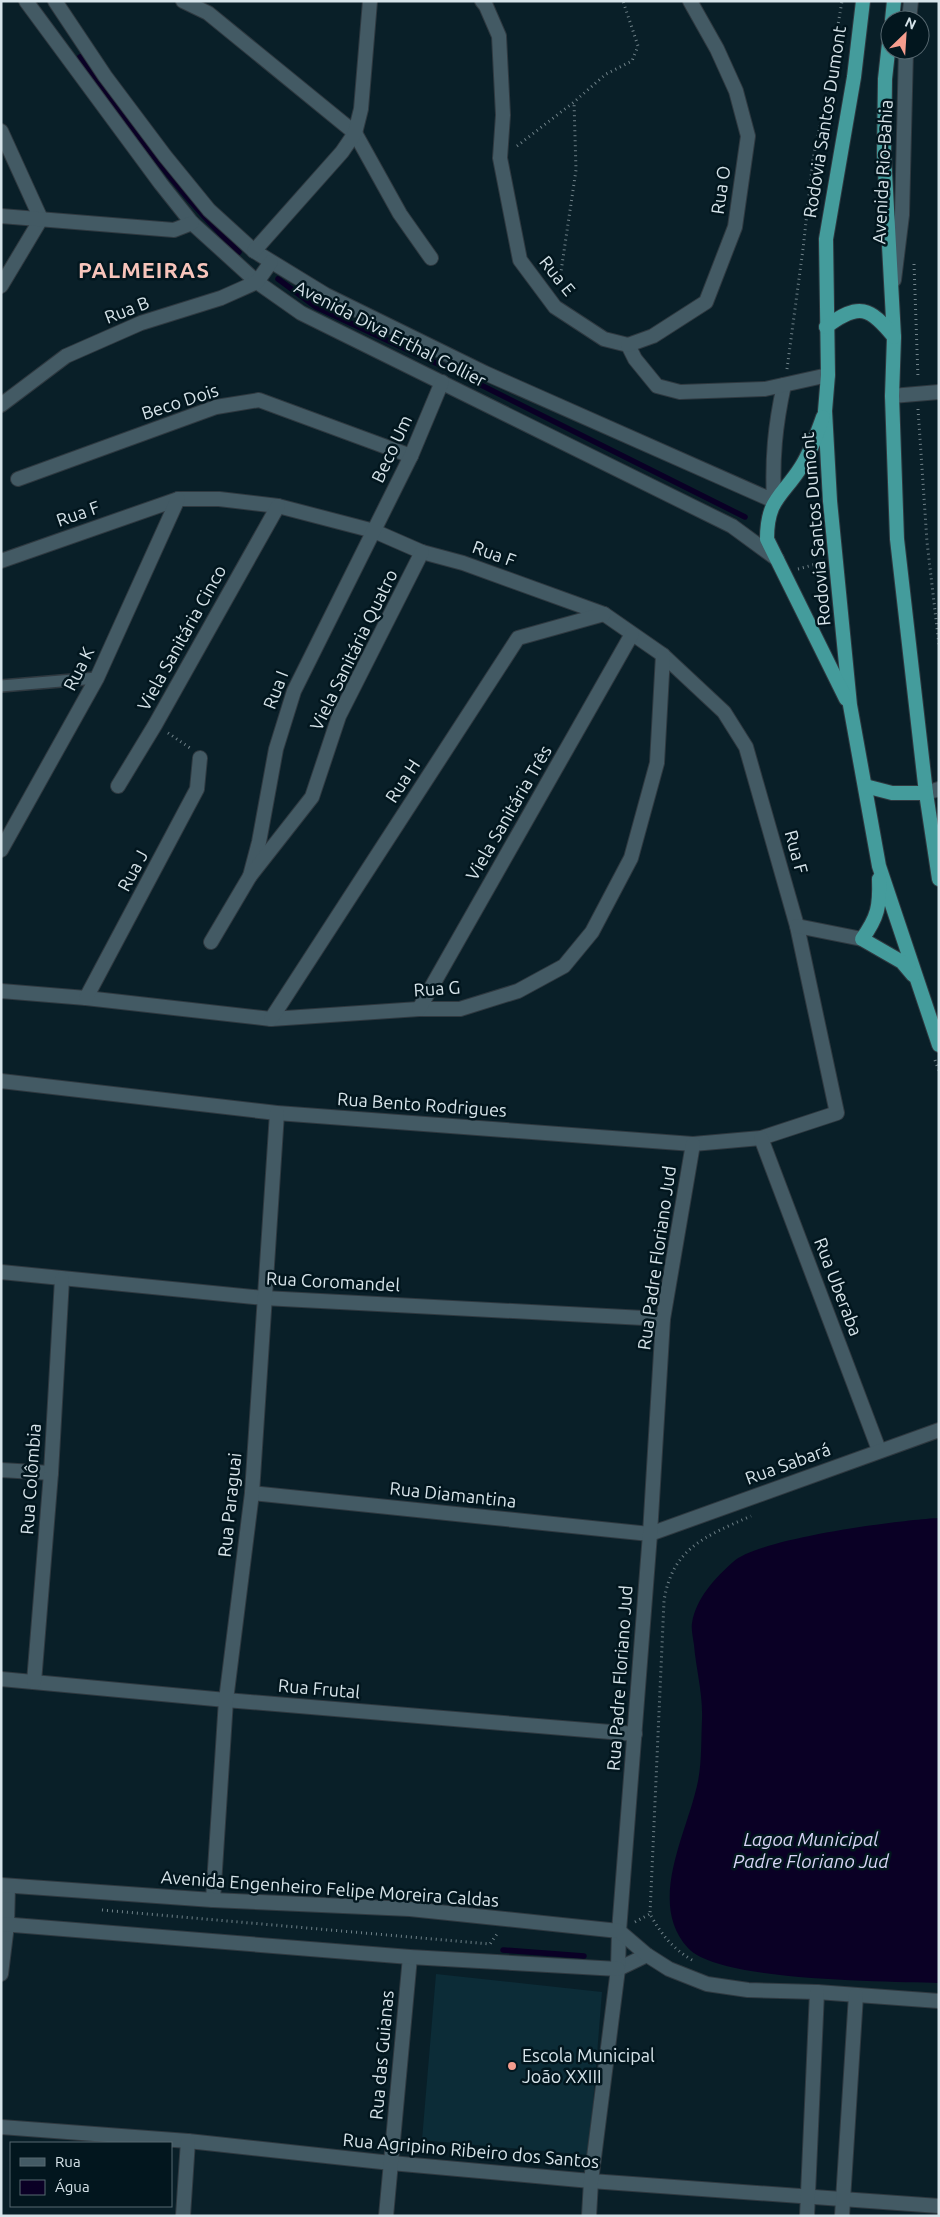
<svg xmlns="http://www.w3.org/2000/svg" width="940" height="2217" viewBox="0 0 940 2217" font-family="Ubuntu,sans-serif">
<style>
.built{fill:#0c2c37}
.water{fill:#0a0025}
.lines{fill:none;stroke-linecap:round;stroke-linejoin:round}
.stream{stroke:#0a0025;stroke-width:5.5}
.service-casing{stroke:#2f3940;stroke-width:14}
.minor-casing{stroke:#2f3940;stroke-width:16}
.tertiary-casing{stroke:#2f3940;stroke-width:16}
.trunk-casing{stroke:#2f3940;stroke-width:16}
.path{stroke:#6f8188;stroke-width:3;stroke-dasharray:1 4;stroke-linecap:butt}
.service{stroke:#435a64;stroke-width:11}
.minor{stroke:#435a64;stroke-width:14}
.tertiary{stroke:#435a64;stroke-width:14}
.trunk{stroke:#449c9c;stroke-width:14}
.poi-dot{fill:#f59d8e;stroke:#02161e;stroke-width:2}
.labels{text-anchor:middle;stroke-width:5;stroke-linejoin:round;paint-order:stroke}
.street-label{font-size:18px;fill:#d7e4ea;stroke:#02161e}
.poi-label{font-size:18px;fill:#d7e4ea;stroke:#02161e;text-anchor:start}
.water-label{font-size:19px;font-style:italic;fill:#d8d4f6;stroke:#02161e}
.district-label{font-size:22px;font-weight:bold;letter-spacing:1px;fill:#f7c4bb;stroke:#02161e}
</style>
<rect width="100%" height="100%" fill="#091f28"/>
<polygon class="built" points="436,1974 602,1992 589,2155 422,2140"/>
<path class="water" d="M939,1518V1983C889,1981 719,1982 688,1948C646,1902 688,1832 698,1781C702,1761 701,1739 702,1719C703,1694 696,1669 694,1645C693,1638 691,1629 692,1623C696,1598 715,1578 733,1562C759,1538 900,1520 939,1518Z"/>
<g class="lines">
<g class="stream">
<path d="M80,57C130,124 178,195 239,252"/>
<polyline points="278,279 316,307 455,372 745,517"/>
<polyline points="503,1950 584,1956"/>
</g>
<g class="service-casing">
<polyline id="service" points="1,686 97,678"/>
</g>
<g class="minor-casing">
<g id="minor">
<polyline points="26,1 161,184 192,223 257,282 301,313 732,526 777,559"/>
<path d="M55,1L105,76L165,156L209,210L254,251L326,295L485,373L774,501C772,459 775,426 784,385"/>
<polyline points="183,1 208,13 355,133 400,214 431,258"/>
<polyline points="482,1 486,6 499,36 503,115 500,158 520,260 555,307 604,339 628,345 635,359 657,386 680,392 765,389 828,375"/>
<polyline points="1,131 41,219 1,286"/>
<polyline points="1,216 174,230 192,223"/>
<polyline points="254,251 342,152 355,133 361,109 370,1"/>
<polyline points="628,345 653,336 706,302 735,227 748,136 736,91 717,49 690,1"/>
<polyline points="892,396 939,392"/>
<polyline points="1,405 66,356 141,323 221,298 257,282 271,262"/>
<polyline points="18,479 216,407 259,400 411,456"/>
<polyline points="1,561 178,499 219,499 278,506 374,531 422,552 463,563 604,614 663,655 724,712 746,747 797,926 837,1113 761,1138 693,1144 277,1113 1,1081"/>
<polyline points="118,786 155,725 278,506"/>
<polyline points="926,793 939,789"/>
<polyline points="1,850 97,678 178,499"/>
<polyline points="250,876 259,842 276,749 294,691 411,456 442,382"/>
<polyline points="797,926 862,939"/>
<polyline points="211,942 250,876 312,797 339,716 422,552"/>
<polyline points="1,991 86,998 271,1019 419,1009 460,1009 518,991 564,966 592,932 631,858 657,763 663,655"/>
<polyline points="86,998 197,789 200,758"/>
<polyline points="419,1009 632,634"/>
<polyline points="271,1019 518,638 604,614"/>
<polyline points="761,1138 879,1450"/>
<polyline points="1,1272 264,1298 663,1319"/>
<polyline points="1,1470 51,1473"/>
<polyline points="252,1493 650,1534 939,1430"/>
<polyline points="1,1679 226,1700 635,1734"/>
<polyline points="34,1682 51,1473 62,1279"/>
<polyline points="213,1900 226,1700 252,1493 277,1113"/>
<polyline points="618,1969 647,1955"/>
<polyline points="1,1974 7,1925 8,1886"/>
<polyline points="1,2127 188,2141 391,2163 591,2181 939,2206"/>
<polyline points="183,2216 188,2141"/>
<polyline points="386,2216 410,1957"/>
<polyline points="589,2216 591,2181 618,1969 619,1931 650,1534 663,1319 693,1144"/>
</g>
</g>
<g class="tertiary-casing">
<g id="tertiary">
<polyline points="909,20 911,1"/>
<polyline points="894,280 902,215 906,50"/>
<polyline points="1,1885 213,1900 410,1909 619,1931 647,1955 669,1969 707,1984 748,1990 817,1992 939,2001"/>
<polyline points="1,1924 410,1957 618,1969"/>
<polyline points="807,2216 817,1992"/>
<polyline points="842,2216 856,1995"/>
</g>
</g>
<g class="trunk-casing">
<g id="trunk">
<polyline points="863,1 854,77 826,239 828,375 825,411 830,501 850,705 879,866 939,1045"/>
<polyline points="892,20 894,1"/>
<polyline points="890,34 885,79 884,154 894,337 892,396 897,539 926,793 939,879"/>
<path d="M826,327C859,302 870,307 894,337"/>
<path d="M823,417C817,434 811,451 801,467C782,497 767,499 767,539L846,699"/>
<polyline points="865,786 892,793 926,793"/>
<path d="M879,879C880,906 878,917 862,939L902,962L913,975"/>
</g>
</g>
<g class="path">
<polyline points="517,146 574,102 606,74 632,61 638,46 623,1"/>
<polyline points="914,264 918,378"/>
<polyline points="559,285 576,170 574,102"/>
<polyline points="787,369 803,249 813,159 826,97 842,1"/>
<polyline points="918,409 927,542 939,645"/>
<polyline points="798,569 820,563"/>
<polyline points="168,733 190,748"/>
<polyline points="935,1060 939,1071"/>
<polyline points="102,1910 490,1944 497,1934 499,1934"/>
<polyline points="635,1922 650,1914"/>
<path d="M692,1960C672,1948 661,1934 650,1914L664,1601C672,1548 706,1536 751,1516"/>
</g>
<use href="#service" class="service"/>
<use href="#minor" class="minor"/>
<use href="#tertiary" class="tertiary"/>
<use href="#trunk" class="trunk"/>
</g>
<circle class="poi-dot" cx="512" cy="2066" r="5"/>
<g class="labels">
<g class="street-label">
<text transform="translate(825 122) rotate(-81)" y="6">Rodovia Santos Dumont</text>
<text transform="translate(883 172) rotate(-87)" y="6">Avenida Rio-Bahia</text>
<text transform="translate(721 190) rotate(-82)" y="6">Rua O</text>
<text transform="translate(557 276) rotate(51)" y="6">Rua E</text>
<text transform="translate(127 310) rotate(-21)" y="6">Rua B</text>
<text transform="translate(390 334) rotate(27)" y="6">Avenida Diva Erthal Collier</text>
<text transform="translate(180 402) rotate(-18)" y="6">Beco Dois</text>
<text transform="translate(392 449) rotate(-65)" y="6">Beco Um</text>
<text transform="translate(78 514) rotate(-19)" y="6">Rua F</text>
<text transform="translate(816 529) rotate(-95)" y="6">Rodovia Santos Dumont</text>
<text transform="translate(494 554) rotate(20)" y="6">Rua F</text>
<text transform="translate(182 638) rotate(-61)" y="6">Viela Sanitária Cinco</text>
<text transform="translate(354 650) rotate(-64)" y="6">Viela Sanitária Quatro</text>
<text transform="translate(79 669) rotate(-63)" y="6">Rua K</text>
<text transform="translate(276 690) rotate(-69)" y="6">Rua I</text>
<text transform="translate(403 781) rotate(-57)" y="6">Rua H</text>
<text transform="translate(509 813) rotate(-60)" y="6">Viela Sanitária Três</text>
<text transform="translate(796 852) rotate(75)" y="6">Rua F</text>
<text transform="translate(133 871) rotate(-62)" y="6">Rua J</text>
<text transform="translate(437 989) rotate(-4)" y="6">Rua G</text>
<text transform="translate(422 1105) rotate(4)" y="6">Rua Bento Rodrigues</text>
<text transform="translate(657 1258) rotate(-82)" y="6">Rua Padre Floriano Jud</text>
<text transform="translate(333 1282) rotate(3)" y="6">Rua Coromandel</text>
<text transform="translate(838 1287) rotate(69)" y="6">Rua Uberaba</text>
<text transform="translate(788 1464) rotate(-20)" y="6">Rua Sabará</text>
<text transform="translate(31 1479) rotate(-86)" y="6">Rua Colômbia</text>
<text transform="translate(453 1495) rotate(6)" y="6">Rua Diamantina</text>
<text transform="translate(230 1505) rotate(-84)" y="6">Rua Paraguai</text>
<text transform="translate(620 1678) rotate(-86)" y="6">Rua Padre Floriano Jud</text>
<text transform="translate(319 1689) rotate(5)" y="6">Rua Frutal</text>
<text transform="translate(330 1889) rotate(4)" y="6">Avenida Engenheiro Felipe Moreira Caldas</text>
<text transform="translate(382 2055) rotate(-85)" y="6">Rua das Guianas</text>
<text transform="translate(471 2151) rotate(5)" y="6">Rua Agripino Ribeiro dos Santos</text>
</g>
<g class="poi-label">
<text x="522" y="2062">Escola Municipal<tspan x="522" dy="21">João XXIII</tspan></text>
</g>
<g class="water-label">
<text x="811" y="1846">Lagoa Municipal<tspan x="811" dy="22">Padre Floriano Jud</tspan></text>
</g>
<g class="district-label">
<text x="144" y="278">PALMEIRAS</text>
</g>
</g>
<rect width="940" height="2217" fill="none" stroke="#d7e4ea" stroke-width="5"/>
<rect x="10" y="2142" width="162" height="65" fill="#02161e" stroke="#576870"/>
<rect x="20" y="2158" width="25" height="8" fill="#435a64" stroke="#576870"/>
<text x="55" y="2167" font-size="15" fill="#d7e4ea">Rua</text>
<rect x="20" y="2180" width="25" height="15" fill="#0a0025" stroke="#576870"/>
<text x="55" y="2192" font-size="15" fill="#d7e4ea">Água</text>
<g transform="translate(905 35) rotate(25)"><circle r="24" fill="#02161e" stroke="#576870"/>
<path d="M0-4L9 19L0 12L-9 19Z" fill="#f59d8e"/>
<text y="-8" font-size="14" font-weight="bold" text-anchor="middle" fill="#d7e4ea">N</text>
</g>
</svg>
